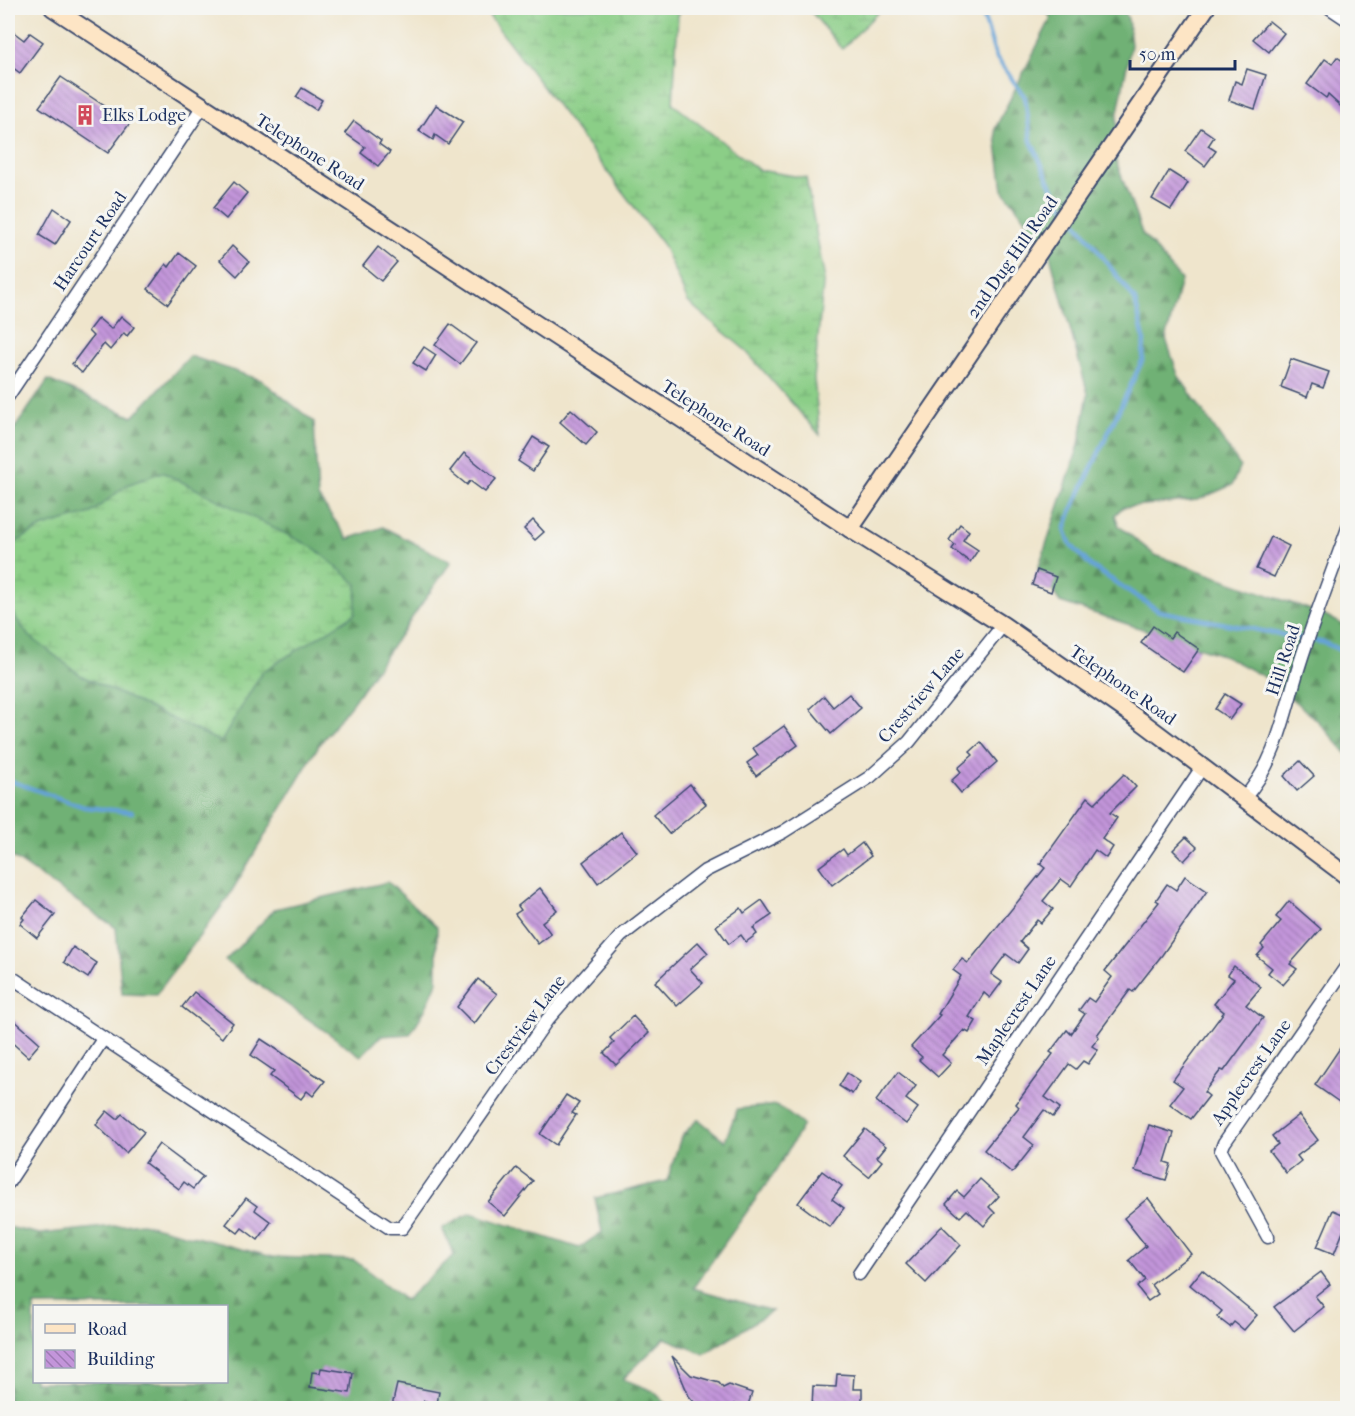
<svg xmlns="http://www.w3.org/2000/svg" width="1355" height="1416" viewBox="0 0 1355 1416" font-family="'IM FELL French Canon',serif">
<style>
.forest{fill:url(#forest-firs);stroke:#467069;stroke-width:1.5;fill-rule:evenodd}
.wetland{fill:url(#wetland-marsh);stroke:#537e72;stroke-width:1.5}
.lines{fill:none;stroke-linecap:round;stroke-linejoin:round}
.stream{stroke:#65a3d7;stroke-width:4.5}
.building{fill:url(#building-back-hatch)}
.street-casing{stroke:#3b4a6e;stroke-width:15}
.secondary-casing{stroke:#3b4a6e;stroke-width:20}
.street{stroke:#fff;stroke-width:12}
.secondary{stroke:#fde5c5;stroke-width:16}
.labels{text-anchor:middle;stroke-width:6;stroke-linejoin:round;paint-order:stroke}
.poi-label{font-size:18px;fill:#1b2f5e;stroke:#f6f6f2;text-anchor:start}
.street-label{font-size:18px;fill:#1b2f5e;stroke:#f6f6f2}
</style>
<defs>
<pattern id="forest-firs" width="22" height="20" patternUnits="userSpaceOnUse" patternTransform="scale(1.5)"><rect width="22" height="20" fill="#70b174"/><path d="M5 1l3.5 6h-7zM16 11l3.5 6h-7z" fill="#5b9062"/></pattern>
<pattern id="wetland-marsh" width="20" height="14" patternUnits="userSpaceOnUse" patternTransform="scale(1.5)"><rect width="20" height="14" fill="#8bce87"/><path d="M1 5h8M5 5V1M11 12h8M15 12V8" fill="none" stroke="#77b177"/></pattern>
<pattern id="building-back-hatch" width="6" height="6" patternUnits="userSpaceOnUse" patternTransform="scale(1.5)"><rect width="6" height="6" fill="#c395da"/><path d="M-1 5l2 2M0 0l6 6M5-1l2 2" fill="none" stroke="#9e7ab4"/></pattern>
</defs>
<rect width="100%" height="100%" fill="#f6f6f2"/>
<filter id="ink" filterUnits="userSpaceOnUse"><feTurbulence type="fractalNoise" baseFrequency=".0167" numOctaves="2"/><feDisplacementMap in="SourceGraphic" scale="12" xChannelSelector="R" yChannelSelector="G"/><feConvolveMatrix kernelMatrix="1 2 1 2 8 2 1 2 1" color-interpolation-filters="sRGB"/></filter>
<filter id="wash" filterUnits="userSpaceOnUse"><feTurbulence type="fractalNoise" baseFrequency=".008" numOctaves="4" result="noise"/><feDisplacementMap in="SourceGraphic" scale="24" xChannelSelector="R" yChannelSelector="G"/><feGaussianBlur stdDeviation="1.35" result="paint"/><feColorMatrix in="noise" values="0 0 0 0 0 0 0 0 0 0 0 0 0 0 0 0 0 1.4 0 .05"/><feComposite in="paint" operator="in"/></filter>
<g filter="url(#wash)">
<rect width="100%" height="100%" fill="#efe5cc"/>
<g class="forest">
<polygon points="1044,8 1123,8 1128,19 1131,45 1117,117 1116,161 1142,233 1181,280 1166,339 1178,375 1240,466 1232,485 1198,500 1123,507 1115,515 1119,526 1155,555 1325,615 1347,627 1347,754 1317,720 1268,679 1225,656 1060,602 1038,569 1079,445 1088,394 1048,248 1003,190 995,129 1051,18"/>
<polygon points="190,356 261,380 314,422 318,497 348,539 383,527 451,562 353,702 319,745 227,899 156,995 122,994 116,928 8,854 8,438 48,380 133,417"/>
<polygon points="388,882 437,927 437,982 425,1010 410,1034 381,1036 361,1056 225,961 275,909"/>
<path d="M777,1105L803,1125L777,1169L693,1288L772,1311L704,1354L665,1338L623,1379L653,1391L671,1408H8V1227L40,1234L142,1223L273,1257L354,1260L405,1300L454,1255L442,1228L471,1213L579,1248L602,1232L595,1198L667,1181L681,1137L698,1119L725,1141L737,1109ZM34,1306H226V1382H34Z"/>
</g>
<g class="wetland">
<polygon points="483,8 683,8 678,15 673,104 759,170 806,178 824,275 814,379 820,435 744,349 688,302 663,245"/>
<polygon points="808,8 882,8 842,49"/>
<polygon points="162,472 314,548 357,584 355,614 262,672 221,742 82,676 28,635 8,607 8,546 43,527 91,513 127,485"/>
</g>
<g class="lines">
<g class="stream">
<polyline points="981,8 996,57 1025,97 1031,141 1057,198 1066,208"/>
<polyline points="1071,215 1135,300 1144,339 1143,359 1071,512 1065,530 1071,545 1091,566 1159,611 1325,643 1348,654"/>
<polyline points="8,780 84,807 132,812"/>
</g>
</g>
<g id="blocks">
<g class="building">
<polygon points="1269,21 1284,33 1269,52 1253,39"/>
<polygon points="8,28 24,40 30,33 43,42 20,73 8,64"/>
<polygon points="1337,57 1347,64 1347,112 1328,95 1326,98 1307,84 1325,59 1332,64"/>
<polygon points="1247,69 1266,75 1255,109 1229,100 1235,81 1242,84"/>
<polygon points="61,77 130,123 108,153 39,107"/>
<polygon points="302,88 322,100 316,110 296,97"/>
<polygon points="436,105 463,122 448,144 435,135 433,140 419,131"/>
<polygon points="354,121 381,141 379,144 390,152 378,166 361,153 365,147 345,133"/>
<polygon points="1201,128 1214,137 1208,146 1216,151 1205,166 1185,151"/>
<polygon points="1169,171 1188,183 1171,210 1152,199"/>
<polygon points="234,182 247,193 226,219 213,208"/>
<polygon points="54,208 71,220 55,245 39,235"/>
<polygon points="232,246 249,262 237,276 220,260"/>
<polygon points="378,247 397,262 381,281 363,266"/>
<polygon points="179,253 196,266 168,304 148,289 166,264 169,267"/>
<polygon points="121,316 134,327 127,336 124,333 110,350 104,344 82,373 72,364 93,336 88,331 98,318 111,329"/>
<polygon points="450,324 476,343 460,364 435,345"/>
<polygon points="424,347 436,355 426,371 413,363"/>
<polygon points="1291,359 1329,372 1323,388 1312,384 1307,397 1281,387"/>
<polygon points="571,409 597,432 586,445 560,422"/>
<polygon points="533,437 549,447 533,471 518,461"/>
<polygon points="464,453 496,479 485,492 470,481 467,485 450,471"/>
<polygon points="533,520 544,532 535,540 524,529"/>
<polygon points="960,524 969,531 963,540 978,550 970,562 952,549 955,545 949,540"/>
<polygon points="1271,537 1289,546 1274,577 1256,569"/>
<polygon points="1037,570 1056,577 1051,592 1032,585"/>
<polygon points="1153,626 1170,638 1174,632 1199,649 1183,672 1141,643"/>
<polygon points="849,694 861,708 831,734 810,709 824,696 833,707"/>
<polygon points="1225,694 1241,704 1230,719 1215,709"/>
<polygon points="784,726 798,745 756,776 747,763 758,755 753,748"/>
<polygon points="981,742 997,762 961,793 951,781 961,772 958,768 973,755 970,752"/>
<polygon points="1300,761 1314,776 1297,791 1284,776"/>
<polygon points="1124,774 1136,787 1110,813 1117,818 1102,839 1113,847 1106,858 1095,850 1071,886 1061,879 1043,901 1053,909 1041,923 1037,920 1020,942 1028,949 1018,963 1006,954 991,974 1002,982 990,998 984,993 969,1017 976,1021 969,1033 964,1030 942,1055 951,1063 938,1077 919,1060 922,1057 911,1047 940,1015 938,1014 961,976 953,970 962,959 968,963 1045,868 1040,864 1088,797 1095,803"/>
<polygon points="690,784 706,804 669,834 653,815"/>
<polygon points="621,832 637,852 598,883 583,862"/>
<polygon points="1186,837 1197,847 1184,861 1173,850"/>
<polygon points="862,843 871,856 832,885 819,867 843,849 847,855"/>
<polygon points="1185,876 1207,891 1162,955 1133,992 1130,990 1097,1035 1099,1037 1092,1046 1098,1050 1088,1064 1083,1061 1076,1069 1069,1064 1045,1097 1060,1108 1053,1117 1044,1110 1024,1137 1034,1145 1012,1173 984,1150 1019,1107 1016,1104 1053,1054 1050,1052 1067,1030 1071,1034 1085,1014 1079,1010 1088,998 1094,1002 1112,977 1105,971 1159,902 1156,900 1167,884 1176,890"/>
<polygon points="540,888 557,910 542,922 551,934 538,944 515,914 521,910 518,906"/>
<polygon points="36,900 55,915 37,938 20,924 24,919 22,917"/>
<polygon points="762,900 772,915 753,928 757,934 746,942 741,935 729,944 716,926 741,908 744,913"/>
<polygon points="1289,901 1321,929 1290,964 1297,969 1283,985 1268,973 1272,968 1257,956 1264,948 1261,945 1281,921 1276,917"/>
<polygon points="698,942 708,953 690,969 703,983 677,1006 655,982"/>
<polygon points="73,947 97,963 88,978 64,962"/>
<polygon points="1234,966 1261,987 1246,1005 1263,1018 1224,1071 1221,1070 1204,1092 1209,1096 1191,1119 1170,1104 1183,1087 1173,1080 1224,1012 1214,1004 1234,979 1228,975"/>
<polygon points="478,979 497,994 474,1024 457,1007"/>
<polygon points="194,992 233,1023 222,1038 182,1007"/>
<polygon points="633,1016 649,1033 616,1065 604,1053 614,1043 610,1038"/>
<polygon points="13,1019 40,1043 28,1057 8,1039 8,1025"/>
<polygon points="261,1039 325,1081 313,1096 307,1091 301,1099 270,1076 274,1071 251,1055"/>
<polygon points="1340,1048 1347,1053 1347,1097 1342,1104 1315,1085"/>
<polygon points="898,1072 916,1086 906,1099 918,1108 906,1124 876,1101"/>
<polygon points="847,1073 860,1082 852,1094 839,1086"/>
<polygon points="566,1095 579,1103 572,1113 576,1115 556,1145 540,1134"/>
<polygon points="107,1111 117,1119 122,1114 144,1132 126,1153 96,1125"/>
<polygon points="1299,1115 1318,1140 1297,1156 1301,1161 1286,1173 1269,1151 1278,1144 1272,1136"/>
<polygon points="1149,1125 1174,1133 1165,1162 1171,1164 1166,1180 1135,1171"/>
<polygon points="865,1129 886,1146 877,1157 882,1161 869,1177 843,1156"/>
<polygon points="159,1144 203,1177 193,1189 184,1182 179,1189 145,1163"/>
<polygon points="516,1168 533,1181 505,1216 488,1202"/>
<polygon points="822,1171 842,1186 832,1199 844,1208 830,1227 798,1203"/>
<polygon points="980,1179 999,1196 989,1207 995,1213 984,1226 967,1210 960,1217 946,1204 957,1191 964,1197"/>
<polygon points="246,1198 257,1206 255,1210 271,1222 258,1240 242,1228 238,1233 226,1224"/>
<polygon points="1148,1198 1191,1254 1151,1285 1158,1294 1148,1301 1137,1287 1145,1280 1129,1260 1146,1246 1124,1218"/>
<polygon points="1333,1210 1347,1216 1347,1222 1334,1254 1317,1247"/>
<polygon points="942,1226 961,1245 926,1283 906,1264"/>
<polygon points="1202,1270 1257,1315 1244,1330 1234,1322 1230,1327 1217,1317 1222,1311 1190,1285"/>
<polygon points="1321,1272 1330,1284 1315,1296 1324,1307 1294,1331 1274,1307"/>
<polygon points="672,1356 691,1375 719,1383 723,1388 729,1385 752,1393 747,1408 734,1404 733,1408 699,1408 689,1396"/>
<polygon points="321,1368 353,1373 350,1393 310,1387 312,1372 320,1373"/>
<polygon points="837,1374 854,1375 853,1389 862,1389 862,1408 812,1408 813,1386 836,1387"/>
<polygon points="397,1384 439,1392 437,1404 424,1401 423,1408 392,1406"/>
</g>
</g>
</g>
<g filter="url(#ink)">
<use href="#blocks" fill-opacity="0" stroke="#3b4a6e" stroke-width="1.5"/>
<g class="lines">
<g class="street-casing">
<g id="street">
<polyline points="1330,8 1348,20"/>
<polyline points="8,396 203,106"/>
<path d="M1244,798C1278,761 1285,709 1300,663C1314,618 1332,573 1348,528"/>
<polyline points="8,975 390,1228 402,1228 547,1020 621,936 705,871 783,832 870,777 909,742 1003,625"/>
<polyline points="8,1183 103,1039"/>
<polyline points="1268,1237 1221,1151 1224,1143 1348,964"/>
<polyline points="859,1274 1203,766"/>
</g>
</g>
<g class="secondary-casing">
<g id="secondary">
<polyline points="53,8 850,529 1003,625 1141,721 1348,877"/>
<polyline points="850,529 1206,8"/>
</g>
</g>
<use href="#street" class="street"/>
<use href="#secondary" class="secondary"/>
</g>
</g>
<defs>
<g id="building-bare" transform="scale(1.62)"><path d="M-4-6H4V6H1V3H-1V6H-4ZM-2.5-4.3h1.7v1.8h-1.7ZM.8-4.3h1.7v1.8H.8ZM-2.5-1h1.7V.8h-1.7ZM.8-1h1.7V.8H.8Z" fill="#d1495b" stroke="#f6f6f2" stroke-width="2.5" paint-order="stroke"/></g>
</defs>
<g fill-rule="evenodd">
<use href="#building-bare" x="85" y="115"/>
</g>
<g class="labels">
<g class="poi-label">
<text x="102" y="121">Elks Lodge</text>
</g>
<g class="street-label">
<text transform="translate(310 152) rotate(33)" y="6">Telephone Road</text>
<text transform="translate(90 241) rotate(-56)" y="6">Harcourt Road</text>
<text transform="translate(1012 257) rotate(-55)" y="6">2nd Dug Hill Road</text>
<text transform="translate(716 418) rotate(33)" y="6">Telephone Road</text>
<text transform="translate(1283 660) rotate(-72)" y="6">Hill Road</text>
<text transform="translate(1123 685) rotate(35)" y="6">Telephone Road</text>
<text transform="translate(921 695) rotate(-49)" y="6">Crestview Lane</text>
<text transform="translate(1016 1010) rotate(-56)" y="6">Maplecrest Lane</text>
<text transform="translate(525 1025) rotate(-53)" y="6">Crestview Lane</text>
<text transform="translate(1251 1072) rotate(-55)" y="6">Applecrest Lane</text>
</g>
</g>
<rect width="1355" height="1416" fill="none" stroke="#f6f6f2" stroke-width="30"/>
<rect x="33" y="1305" width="195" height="78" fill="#f6f6f2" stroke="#9ea6b7" stroke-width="1.5"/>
<rect x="45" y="1324" width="30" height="9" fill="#fde5c5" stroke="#9ea6b7" stroke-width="1.5"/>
<text x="87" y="1335" font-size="18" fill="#1b2f5e">Road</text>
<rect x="45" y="1350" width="30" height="18" fill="url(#building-back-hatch)" stroke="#9ea6b7" stroke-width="1.5"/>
<text x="87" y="1365" font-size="18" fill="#1b2f5e">Building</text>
<path d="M1130 60v9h105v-9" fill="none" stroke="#1b2f5e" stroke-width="3"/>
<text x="1139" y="60" font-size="18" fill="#1b2f5e" stroke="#f6f6f2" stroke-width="4.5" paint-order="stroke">50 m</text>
</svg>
